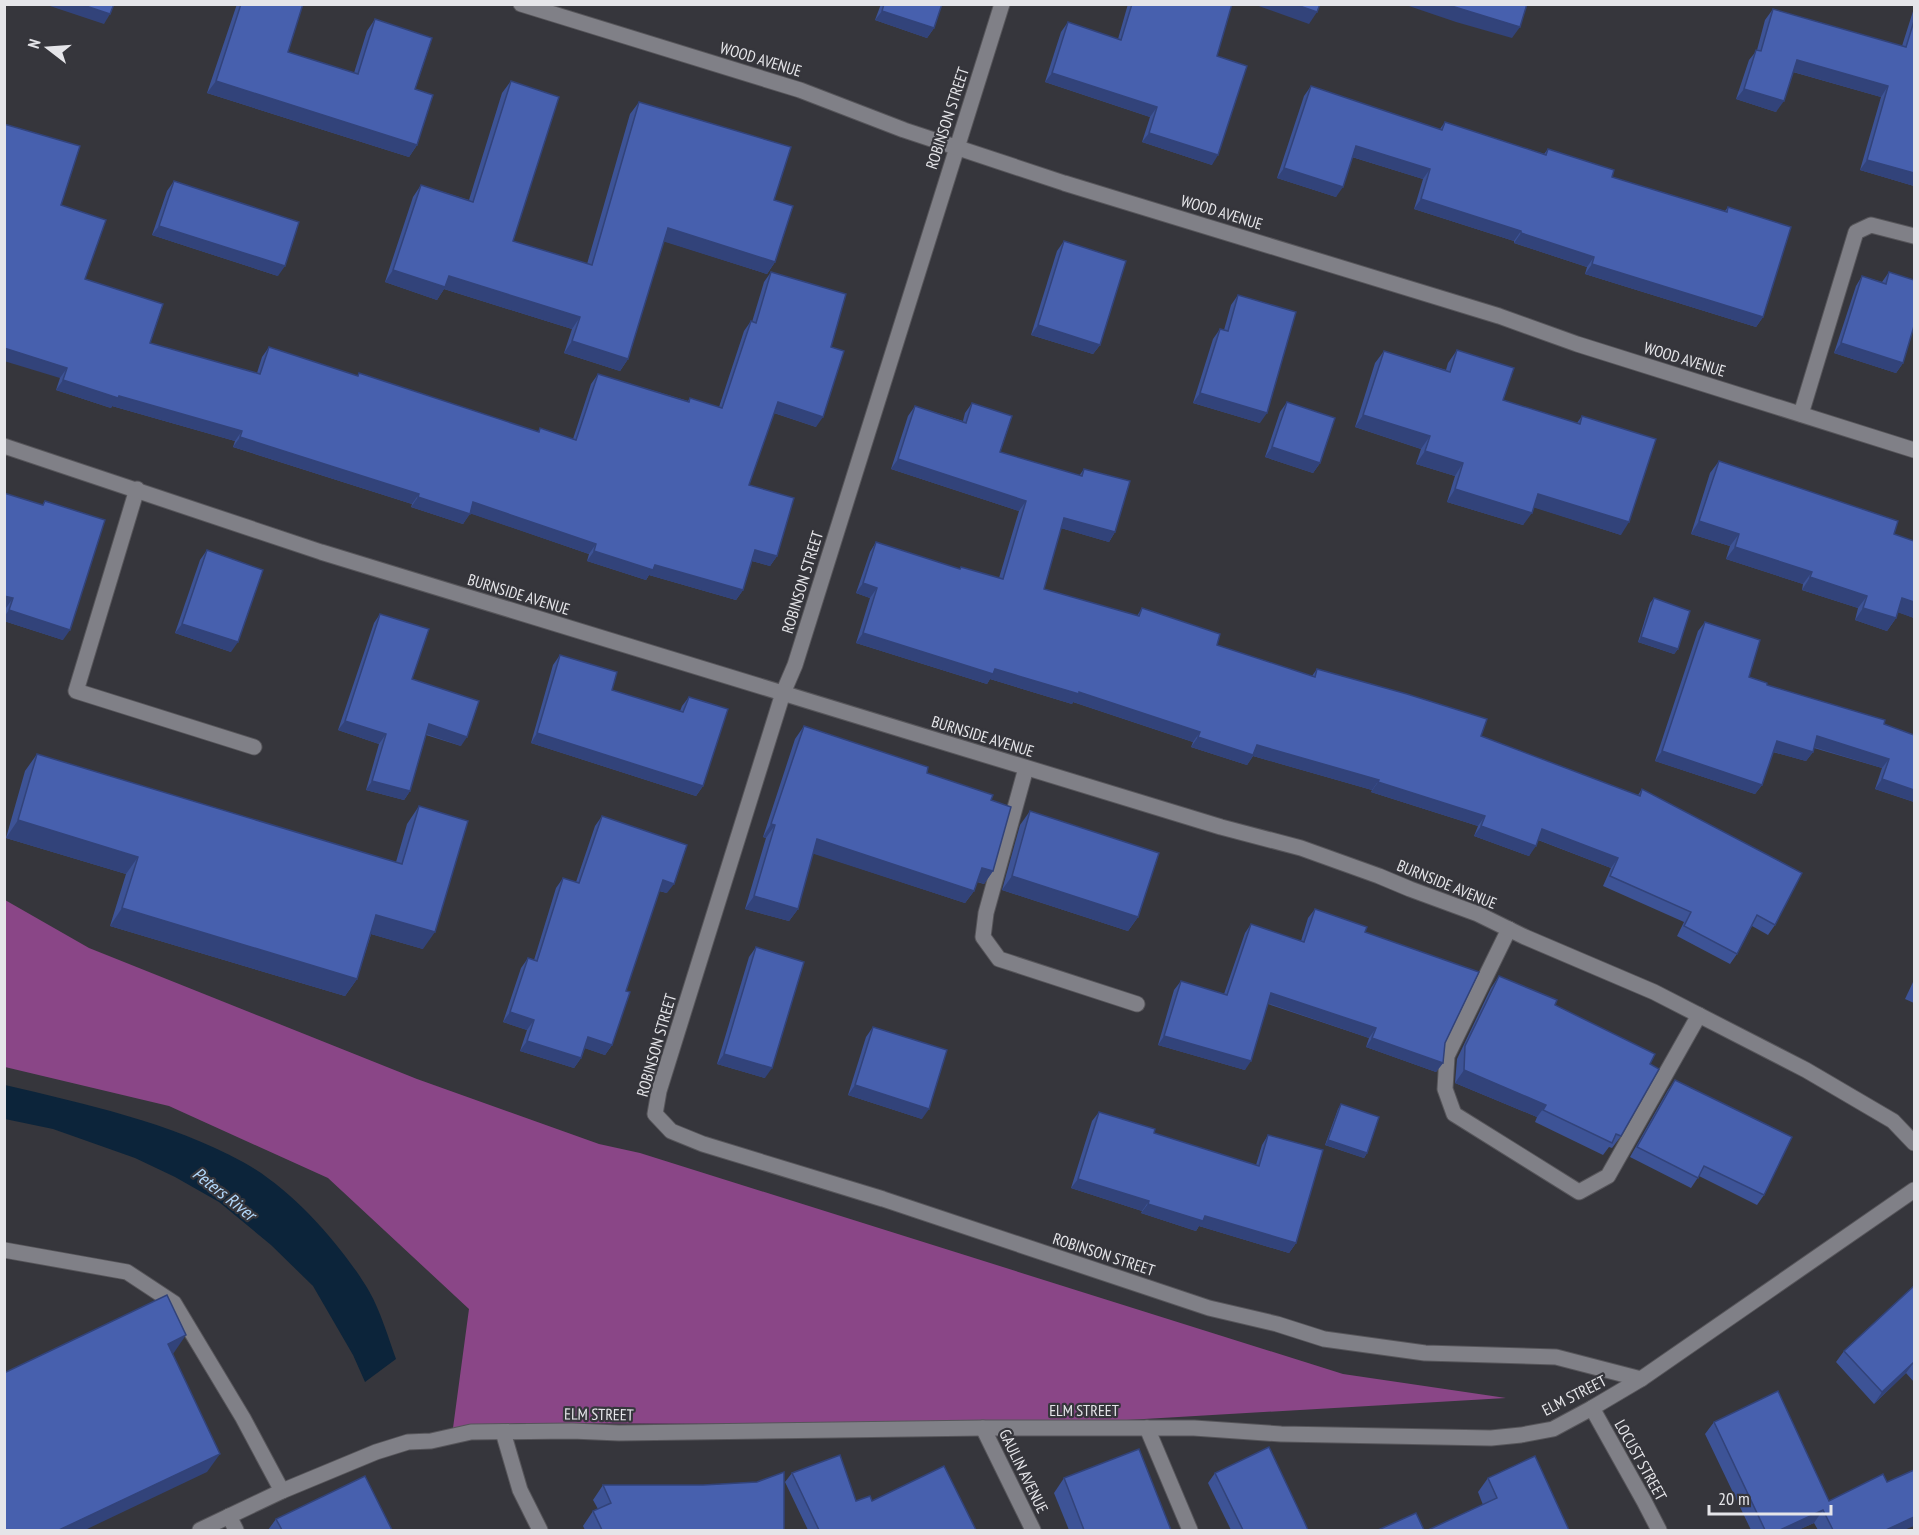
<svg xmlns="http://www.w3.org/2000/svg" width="1919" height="1535" viewBox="0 0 1919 1535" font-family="'PT Sans Narrow',sans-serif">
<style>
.forest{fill:#8a4687}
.water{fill:#0c243a}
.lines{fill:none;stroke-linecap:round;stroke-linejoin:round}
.service-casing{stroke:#56555a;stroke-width:17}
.minor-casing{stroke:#56555a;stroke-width:17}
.tertiary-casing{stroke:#56555a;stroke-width:17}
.service{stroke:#808087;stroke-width:15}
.minor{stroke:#808087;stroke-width:15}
.tertiary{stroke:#808087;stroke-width:15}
.wall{fill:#3d5396}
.shaded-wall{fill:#32437a}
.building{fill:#4760ae;stroke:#32437a;stroke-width:1.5}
.labels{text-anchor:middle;stroke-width:4.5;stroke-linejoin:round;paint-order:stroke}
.street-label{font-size:16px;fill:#e5e5e9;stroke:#36363c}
.water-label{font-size:18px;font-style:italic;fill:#b2d7fa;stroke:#36363c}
</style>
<rect width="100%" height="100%" fill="#36363c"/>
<polygon class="forest" points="5,900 89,948 417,1079 599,1144 640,1153 1343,1374 1506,1398 1093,1422 956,1425 521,1423 453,1428 469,1309 328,1178 169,1106 5,1067"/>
<path class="water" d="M5,1085C85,1104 170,1122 243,1162C290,1187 342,1245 369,1291C381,1312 388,1337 396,1359L365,1382L353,1355L313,1286L271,1245L219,1202L175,1177L135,1158L53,1129L5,1119Z"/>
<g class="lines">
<g class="service-casing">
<g id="service">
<polyline points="1801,414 1856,232 1871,225 1914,236"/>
<polyline points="137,489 76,691 254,747"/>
<polyline points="1026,768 986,913 983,937 999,959 1137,1004"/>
<polyline points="1509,929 1447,1056 1445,1089 1454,1114 1579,1192 1608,1176 1699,1015"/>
<polyline points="4,1250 127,1272 174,1303 243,1418 282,1491"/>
<polyline points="1147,1428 1190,1530"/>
<polyline points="503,1432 520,1490 540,1530"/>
</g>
</g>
<g class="minor-casing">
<g id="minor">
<polyline points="1002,4 795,665 783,693 659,1091 655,1114 671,1131 703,1144 883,1199 1209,1308 1277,1324 1324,1339 1425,1353 1556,1357 1641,1379"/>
<polyline points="4,446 321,552 1221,827 1301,848 1379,876 1410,889 1478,914 1525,937 1654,992 1806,1070 1893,1121 1914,1143"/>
<polyline points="983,1428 1033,1530"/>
<polyline points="229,1516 236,1530"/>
</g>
</g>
<g class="tertiary-casing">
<g id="tertiary">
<polyline points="521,4 800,90 904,130 1064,183 1499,316 1577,344 1914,450"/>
<polyline points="1592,1408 1644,1501 1659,1530"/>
<polyline points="200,1530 282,1491 376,1452 408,1442 431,1441 471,1432 572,1431 619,1433 983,1428 1194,1428 1281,1434 1491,1438 1521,1435 1553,1429 1592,1408 1641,1379 1914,1190"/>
</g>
</g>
<use href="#service" class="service"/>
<use href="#minor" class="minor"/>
<use href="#tertiary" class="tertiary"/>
</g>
<g class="wall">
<polygon points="237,4 303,4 288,52 354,73 367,31 375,19 415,89 417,145 409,157 207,93"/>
<polygon points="881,4 942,4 934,28 927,38 875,20"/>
<polygon points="1128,4 1232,4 1217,56 1212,165 1142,142 1150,117 1045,82 1061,32 1068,22 1118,39"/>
<polygon points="1914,8 1914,186 1860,170 1881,97 1793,72 1776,112 1736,99 1749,60 1757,50 1765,20 1773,9 1902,46"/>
<polygon points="511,81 513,241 587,264 630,114 639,102 774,200 775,262 767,274 664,241 628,359 620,371 564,353 572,329 444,289 437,300 385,282 413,197 421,185 469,200 502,93"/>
<polygon points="1311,86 1440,129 1445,122 1544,154 1548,149 1612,177 1725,211 1728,207 1763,317 1756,327 1585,274 1587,267 1514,243 1514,241 1414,209 1423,179 1352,157 1336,197 1277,178 1304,96"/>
<polygon points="174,181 278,276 152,235 167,191"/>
<polygon points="61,205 85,279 150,343 257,373 262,357 269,347 357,376 359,373 538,432 540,428 573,439 591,384 598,374 688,401 690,398 719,407 744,331 751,321 752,322 764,282 771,272 831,347 816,427 774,413 749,485 777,556 770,566 752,561 743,590 736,600 649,575 646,580 587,561 589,554 470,513 463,524 411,507 412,504 233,447 235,441 112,406 111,408 56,390 60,378"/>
<polygon points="1064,241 1100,345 1093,354 1031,335 1057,251"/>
<polygon points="1889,272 1903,363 1896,373 1834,353 1856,286 1862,276 1882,282"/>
<polygon points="1238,295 1260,423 1193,403 1213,339 1220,329 1224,330 1231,305"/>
<polygon points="1457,350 1503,400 1577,423 1582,416 1621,535 1534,507 1523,525 1447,502 1455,476 1416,464 1421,449 1355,427 1375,363 1384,351 1446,370 1448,363"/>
<polygon points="1287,402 1320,463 1313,473 1265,457 1280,412"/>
<polygon points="972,403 1000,452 1079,476 1084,469 1115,532 1109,542 1061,528 1044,589 1137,616 1142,608 1217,645 1312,676 1317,669 1481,736 1638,795 1642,789 1775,925 1768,935 1752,926 1737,954 1730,964 1677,936 1684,922 1603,886 1611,868 1538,840 1529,856 1474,836 1478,826 1371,792 1372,790 1253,756 1247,765 1191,747 1193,742 1073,702 1072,704 990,679 987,684 856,643 870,598 856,593 870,552 876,542 960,569 961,567 999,578 1019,511 891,469 908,416 915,406 963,421 965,413"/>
<polygon points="1719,461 1894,534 1914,618 1898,612 1896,618 1887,631 1855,620 1858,608 1802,590 1803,584 1726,559 1730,546 1691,534 1710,473"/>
<polygon points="4,493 42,505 45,501 63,640 4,621 4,613 6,608 4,608"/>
<polygon points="207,550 231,652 175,633 200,560"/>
<polygon points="1654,598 1678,649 1674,654 1638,642 1650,603"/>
<polygon points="380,614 412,679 461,746 426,735 410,791 404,800 366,790 379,744 338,730 374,623"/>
<polygon points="1705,622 1749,677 1767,685 1914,735 1914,802 1875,789 1882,768 1814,748 1813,752 1806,761 1773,752 1762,785 1755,794 1655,761 1698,631"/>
<polygon points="560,655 612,690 680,711 682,706 689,697 703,786 696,796 531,743 553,665"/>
<polygon points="804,726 927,773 991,800 993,871 984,884 977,882 974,891 965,903 813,853 798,909 789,921 745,909 766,838 763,837 795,739"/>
<polygon points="37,754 396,862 407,824 419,806 423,949 371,934 357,979 345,996 110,926 126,874 6,838 25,771"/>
<polygon points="1030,811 1138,917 1128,931 1002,890 1020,825"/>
<polygon points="602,816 667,893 659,891 626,991 612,1045 605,1055 585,1048 581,1058 574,1068 520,1051 527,1030 503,1022 521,968 528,958 534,960 556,888 563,878 576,882 595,826"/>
<polygon points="1315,909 1365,932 1445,1043 1443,1063 1436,1072 1366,1047 1369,1038 1268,1004 1245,1070 1158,1045 1174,990 1181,981 1224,994 1245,933 1251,924 1301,941 1308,918"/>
<polygon points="756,947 765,1078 717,1064 749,957"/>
<polygon points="1499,976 1555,1005 1650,1064 1621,1136 1612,1148 1609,1147 1603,1155 1535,1122 1537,1117 1455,1083 1457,1059 1491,988"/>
<polygon points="1914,980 1914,1003 1905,999"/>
<polygon points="873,1027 922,1119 848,1095 866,1037"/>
<polygon points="1675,1080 1764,1195 1757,1205 1699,1176 1691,1188 1630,1157 1668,1090"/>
<polygon points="1341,1104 1367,1153 1364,1158 1325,1145 1338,1109"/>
<polygon points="1099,1112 1154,1133 1256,1165 1262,1145 1268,1135 1296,1243 1289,1253 1199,1226 1196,1231 1141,1213 1142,1211 1071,1188 1092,1121"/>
<polygon points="1914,1286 1914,1382 1906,1373 1874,1404 1836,1362 1844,1351"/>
<polygon points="1714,1422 1829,1501 1904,1530 1818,1530 1814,1523 1798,1530 1751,1530 1705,1434"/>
<polygon points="792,1473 856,1501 872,1501 976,1530 808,1530 785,1482"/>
<polygon points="1215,1473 1308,1530 1231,1530 1208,1483"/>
<polygon points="1064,1478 1171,1530 1069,1530 1054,1493"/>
<polygon points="1488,1478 1569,1530 1483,1505 1478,1492"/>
<polygon points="603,1485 784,1530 585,1530 583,1526 593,1511 598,1509 593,1500"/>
<polygon points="276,1519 392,1530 268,1530"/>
</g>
<g class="shaded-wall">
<polygon points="44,4 80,4 110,14 104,24"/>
<polygon points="1253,4 1294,4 1317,12 1309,24"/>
<polygon points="1403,4 1445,4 1520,27 1512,38 1456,22"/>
<polygon points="882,11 934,28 927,38 875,20"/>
<polygon points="1797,60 1888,86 1881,97 1790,71"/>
<polygon points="1052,73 1157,107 1150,117 1045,82"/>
<polygon points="216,81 417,145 409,157 207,93"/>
<polygon points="1744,89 1784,101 1776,112 1736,99"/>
<polygon points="1149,133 1218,155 1212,165 1142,142"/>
<polygon points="1356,146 1430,169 1423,179 1349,156"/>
<polygon points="1867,160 1914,173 1914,186 1860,170"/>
<polygon points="1284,168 1343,187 1336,197 1277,178"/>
<polygon points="1421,199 1521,231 1514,241 1414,209"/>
<polygon points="159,226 285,266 278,276 152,235"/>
<polygon points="668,228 775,262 767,274 659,240"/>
<polygon points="1521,233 1594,257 1587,267 1514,243"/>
<polygon points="1592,264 1763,317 1756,327 1585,274"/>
<polygon points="393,270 449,276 580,317 572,329 444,289 437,300 385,282"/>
<polygon points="1038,325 1100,345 1093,354 1031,335"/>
<polygon points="572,341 628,359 620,371 564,353"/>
<polygon points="1841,343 1903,363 1896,373 1834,353"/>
<polygon points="4,348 67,368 60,378 4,361"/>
<polygon points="63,380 242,431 235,441 112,406 111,408 56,390"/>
<polygon points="1200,393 1267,413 1260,423 1193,403"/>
<polygon points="778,402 823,417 816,427 771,412"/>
<polygon points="1363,415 1430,436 1421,449 1355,427"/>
<polygon points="240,437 419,494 412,504 233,447"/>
<polygon points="1272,447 1320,463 1313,473 1265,457"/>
<polygon points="1425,451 1463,463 1455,476 1416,464"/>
<polygon points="898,459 1026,501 1019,511 891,469"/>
<polygon points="1455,489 1532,513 1523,525 1447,502"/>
<polygon points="1538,494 1629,522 1621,535 1529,506"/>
<polygon points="418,497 470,514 463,524 411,507"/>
<polygon points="473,502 596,544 589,554 466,512"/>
<polygon points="1064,518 1115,532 1109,542 1057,527"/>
<polygon points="1699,521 1739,534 1730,546 1691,534"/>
<polygon points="1735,547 1812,572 1803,584 1726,559"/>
<polygon points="755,550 777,556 770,566 748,560"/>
<polygon points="594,551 655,565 743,590 736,600 649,575 646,580 587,561"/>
<polygon points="1810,577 1867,596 1858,608 1802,590"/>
<polygon points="863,583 877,588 870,598 856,593"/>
<polygon points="4,596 13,598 6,608 4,608"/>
<polygon points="1902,598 1914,602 1914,618 1894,611"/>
<polygon points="1863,608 1896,618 1887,631 1855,620"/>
<polygon points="9,610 70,630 63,640 4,621 4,617"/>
<polygon points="182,624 238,642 231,652 175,633"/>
<polygon points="863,633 1079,692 1200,732 1193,742 1073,702 1072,704 990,679 987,684 856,643"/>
<polygon points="1641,637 1678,649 1674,654 1638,642"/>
<polygon points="345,721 386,734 379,744 338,730"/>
<polygon points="429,724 467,737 461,746 423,733"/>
<polygon points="537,733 703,786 696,796 531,743"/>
<polygon points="1817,736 1889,759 1882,768 1810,746"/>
<polygon points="1198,737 1257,745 1379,780 1372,790 1253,756 1247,765 1191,747"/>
<polygon points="1777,741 1813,752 1806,761 1770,751"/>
<polygon points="1662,751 1762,785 1755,794 1655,761"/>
<polygon points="1882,779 1914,790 1914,802 1875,789"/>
<polygon points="372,781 410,791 404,800 366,790"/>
<polygon points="1378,782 1485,816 1478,826 1371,792"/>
<polygon points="18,820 138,857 126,874 6,838"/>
<polygon points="771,824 775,825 766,838 763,837"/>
<polygon points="1481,826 1536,846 1529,856 1474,836"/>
<polygon points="1542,829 1618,858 1611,868 1536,839"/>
<polygon points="817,839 974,891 965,903 808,852"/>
<polygon points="982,868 993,871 984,884 973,880"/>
<polygon points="1012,876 1138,917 1128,931 1002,890"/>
<polygon points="663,880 674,884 667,893 656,890"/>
<polygon points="754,896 798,909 789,921 745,909"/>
<polygon points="122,908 357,979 345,996 110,926"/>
<polygon points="376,915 435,932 423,949 364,932"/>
<polygon points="1271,993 1376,1028 1369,1038 1264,1002"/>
<polygon points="510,1012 534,1020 527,1030 503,1022"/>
<polygon points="1164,1036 1251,1061 1245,1070 1158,1045"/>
<polygon points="588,1037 612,1045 605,1055 581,1047"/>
<polygon points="1372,1038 1443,1063 1436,1072 1366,1047"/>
<polygon points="527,1041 581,1058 574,1068 520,1051"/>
<polygon points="724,1054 772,1068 765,1078 717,1064"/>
<polygon points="1464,1070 1546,1105 1537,1117 1455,1083"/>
<polygon points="855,1085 929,1109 922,1119 848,1095"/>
<polygon points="1328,1140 1367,1153 1364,1158 1325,1145"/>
<polygon points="1078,1179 1149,1201 1142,1211 1071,1188"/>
<polygon points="1148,1204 1205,1216 1296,1243 1289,1253 1199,1226 1196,1231 1141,1213"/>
<polygon points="186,1335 173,1354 168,1344"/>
<polygon points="1914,1362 1906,1373 1874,1404 1882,1392"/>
<polygon points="220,1454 207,1472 85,1530 59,1530"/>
<polygon points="1823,1510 1814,1523 1798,1530 1780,1530"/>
<polygon points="1914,1517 1914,1526 1904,1530 1886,1530"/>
</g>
<g class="building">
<polygon points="80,4 114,4 110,14"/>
<polygon points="241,4 303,4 288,52 358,74 375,19 432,38 415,89 433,95 417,145 216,81"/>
<polygon points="884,4 942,4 934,28 882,11"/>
<polygon points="1132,4 1232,4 1217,56 1247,66 1218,155 1149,133 1157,107 1052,73 1068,22 1121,40"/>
<polygon points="1294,4 1320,4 1317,12"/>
<polygon points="1445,4 1527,4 1520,27"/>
<polygon points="1773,9 1906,47 1914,21 1914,173 1867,160 1888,86 1797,60 1784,101 1744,89 1756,50 1761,51"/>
<polygon points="511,81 559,97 513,241 592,265 639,102 791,147 774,200 793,206 775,262 668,228 628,359 572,341 580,317 449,276 445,287 393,270 421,185 473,202"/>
<polygon points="1311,86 1442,130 1445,122 1546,155 1548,149 1614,170 1612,177 1727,212 1728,207 1791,227 1763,317 1592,264 1594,257 1521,233 1521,231 1421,199 1430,169 1356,146 1343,187 1284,168"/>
<polygon points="4,124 80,146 61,205 106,220 85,279 163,304 150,343 260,374 269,347 358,376 359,373 539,432 540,428 576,440 598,374 689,402 690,398 722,408 751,321 756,323 771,272 846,294 831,347 844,351 823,417 778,402 749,485 794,498 777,556 755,550 743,590 655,565 653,570 594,551 596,544 473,502 470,514 418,497 419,494 240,437 242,431 119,396 118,398 63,380 67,368 4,348"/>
<polygon points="174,181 299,222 285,266 159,226"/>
<polygon points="1064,241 1126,261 1100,345 1038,325"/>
<polygon points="1889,272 1914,280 1914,326 1903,363 1841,343 1862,276 1886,284"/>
<polygon points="1238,295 1296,312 1267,413 1200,393 1220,329 1228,331"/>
<polygon points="1457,350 1514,368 1503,400 1580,424 1582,416 1656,439 1629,522 1538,494 1532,513 1455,489 1463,463 1425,451 1430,436 1363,415 1384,351 1450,372"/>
<polygon points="1287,402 1335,418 1320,463 1272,447"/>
<polygon points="972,403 1012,416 1000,452 1082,476 1084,469 1130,481 1115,532 1064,518 1044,589 1139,616 1142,608 1220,634 1217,645 1315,677 1317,669 1407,694 1487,719 1481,736 1640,796 1642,789 1802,873 1775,925 1757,915 1737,954 1684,926 1691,912 1610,876 1618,858 1542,829 1536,846 1481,826 1485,816 1378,782 1379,780 1257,745 1253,755 1198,737 1200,732 1079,692 1079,694 995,669 993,674 863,633 877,588 863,583 876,542 960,569 961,567 1003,579 1026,501 898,459 915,406 966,423"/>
<polygon points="1719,461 1898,521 1894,534 1914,541 1914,602 1902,598 1896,618 1863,608 1867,596 1810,577 1812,572 1735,547 1739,534 1699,521"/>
<polygon points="4,493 43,505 45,501 105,520 70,630 9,610 13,598 4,596"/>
<polygon points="207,550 263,570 238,642 182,624"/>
<polygon points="1654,598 1690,611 1678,649 1641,637"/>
<polygon points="380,614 429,629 412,679 479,701 467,737 429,724 410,791 372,781 386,734 345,721"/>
<polygon points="1705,622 1760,640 1749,677 1767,683 1767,685 1885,720 1884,724 1914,735 1914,790 1882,779 1889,759 1817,736 1813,752 1777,741 1762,785 1662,751"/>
<polygon points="560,655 617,672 612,690 683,712 689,697 728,709 703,786 537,733"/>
<polygon points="804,726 928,767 927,773 993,795 991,800 1011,807 993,871 982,868 974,891 817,839 798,909 754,896 775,825 771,824"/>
<polygon points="37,754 402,864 419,806 468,821 435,932 376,915 357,979 122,908 138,857 18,820"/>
<polygon points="1030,811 1159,853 1138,917 1012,876"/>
<polygon points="602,816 687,845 674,884 663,880 626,991 630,992 612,1045 588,1037 581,1058 527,1041 534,1020 510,1012 528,958 537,961 563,878 579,883"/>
<polygon points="1315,909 1367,927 1365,932 1479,972 1445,1043 1443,1063 1372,1038 1376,1028 1271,993 1251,1061 1164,1036 1181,981 1227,995 1251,924 1304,942"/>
<polygon points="756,947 804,962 772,1068 724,1054"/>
<polygon points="1499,976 1557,1000 1555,1005 1655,1054 1650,1064 1659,1069 1621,1136 1616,1134 1612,1143 1543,1110 1546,1105 1464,1070 1465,1046"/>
<polygon points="873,1027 947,1050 929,1109 855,1085"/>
<polygon points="1675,1080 1792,1137 1764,1195 1704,1166 1698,1178 1637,1147"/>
<polygon points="1341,1104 1379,1117 1367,1153 1328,1140"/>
<polygon points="1099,1112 1155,1129 1154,1133 1259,1166 1268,1135 1323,1150 1296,1243 1205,1216 1203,1221 1148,1204 1149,1201 1078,1179"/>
<polygon points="1914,1286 1914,1362 1882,1392 1844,1351"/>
<polygon points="167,1295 186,1335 168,1344 220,1454 59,1530 4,1530 4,1373"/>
<polygon points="1778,1391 1829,1501 1883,1474 1887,1482 1914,1470 1914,1517 1886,1530 1833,1530 1823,1510 1780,1530 1765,1530 1714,1422"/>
<polygon points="1269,1447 1304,1521 1308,1530 1243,1530 1215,1473"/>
<polygon points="1139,1449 1171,1530 1084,1530 1064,1478"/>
<polygon points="840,1455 856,1501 870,1496 872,1501 944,1466 976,1530 819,1530 792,1473"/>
<polygon points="1535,1456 1569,1530 1428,1530 1497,1498 1488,1478"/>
<polygon points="784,1472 784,1530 602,1530 593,1511 611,1503 603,1485 703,1485 757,1482"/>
<polygon points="365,1476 392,1530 282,1530 276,1519"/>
<polygon points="1416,1513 1424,1530 1378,1530"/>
</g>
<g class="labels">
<g class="street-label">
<text transform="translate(761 59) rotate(17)" y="6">WOOD AVENUE</text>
<text transform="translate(947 118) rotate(-72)" y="6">ROBINSON STREET</text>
<text transform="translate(1222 212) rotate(17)" y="6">WOOD AVENUE</text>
<text transform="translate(1685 359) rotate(17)" y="6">WOOD AVENUE</text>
<text transform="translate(802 582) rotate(-73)" y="6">ROBINSON STREET</text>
<text transform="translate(519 594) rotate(17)" y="6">BURNSIDE AVENUE</text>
<text transform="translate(983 736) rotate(17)" y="6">BURNSIDE AVENUE</text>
<text transform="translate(1447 884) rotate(22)" y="6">BURNSIDE AVENUE</text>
<text transform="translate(656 1045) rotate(-74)" y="6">ROBINSON STREET</text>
<text transform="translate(1104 1254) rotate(18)" y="6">ROBINSON STREET</text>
<text transform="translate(1574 1395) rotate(-27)" y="6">ELM STREET</text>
<text x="1084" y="1416">ELM STREET</text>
<text transform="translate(599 1414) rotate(1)" y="6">ELM STREET</text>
<text transform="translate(1641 1460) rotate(61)" y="6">LOCUST STREET</text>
<text transform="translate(1024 1471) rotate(64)" y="6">GAULIN AVENUE</text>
</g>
<g class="water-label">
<text transform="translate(224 1194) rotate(38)" y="6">Peters River</text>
</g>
</g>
<rect width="1919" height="1535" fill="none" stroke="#e5e5e9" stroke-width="12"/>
<g transform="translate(48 48) rotate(287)" stroke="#36363c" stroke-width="4.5" paint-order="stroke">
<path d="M0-4.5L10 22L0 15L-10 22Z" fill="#e5e5e9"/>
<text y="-9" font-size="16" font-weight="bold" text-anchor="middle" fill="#e5e5e9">N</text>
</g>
<path d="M1709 1505v9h122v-9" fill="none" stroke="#e5e5e9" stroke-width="3"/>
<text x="1718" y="1505" font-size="18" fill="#e5e5e9" stroke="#36363c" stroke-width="4.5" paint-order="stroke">20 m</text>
</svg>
